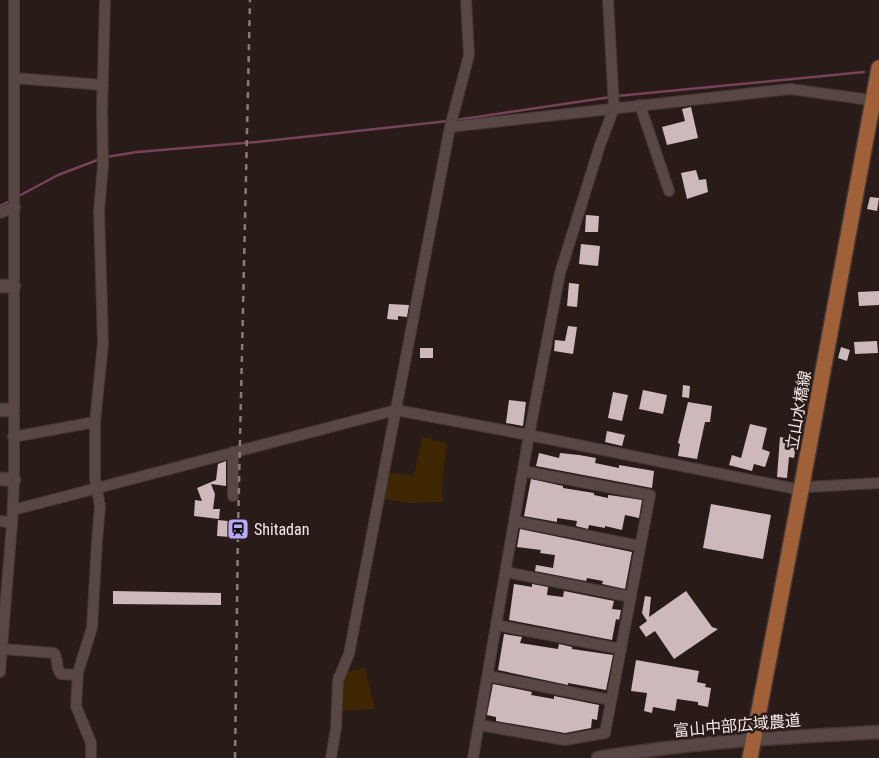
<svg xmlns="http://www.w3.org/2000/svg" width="879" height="758" viewBox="0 0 879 758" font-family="'Roboto Condensed','Noto Sans JP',sans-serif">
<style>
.green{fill:#3e2602}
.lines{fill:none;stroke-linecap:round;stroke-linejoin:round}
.stream{stroke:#75425a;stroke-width:2.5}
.building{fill:#cdb8ba}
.minor-casing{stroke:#443836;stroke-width:12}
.tertiary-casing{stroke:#443836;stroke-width:15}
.primary-casing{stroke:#443836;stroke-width:18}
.minor{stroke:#584744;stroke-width:10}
.tertiary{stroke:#584744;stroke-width:12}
.primary{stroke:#a06138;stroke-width:15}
.rail{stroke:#887c79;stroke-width:2.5;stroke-dasharray:6 6;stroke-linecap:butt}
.labels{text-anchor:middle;stroke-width:5;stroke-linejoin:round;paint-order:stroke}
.street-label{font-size:16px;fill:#f5eae8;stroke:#291b18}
.poi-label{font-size:16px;fill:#f5eae8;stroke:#291b18;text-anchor:start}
</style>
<rect width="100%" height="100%" fill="#291b18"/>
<g class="green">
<polygon points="422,437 447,443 441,490 444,502 410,503 382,499 387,472 414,476"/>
<polygon points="365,668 375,709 341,711 340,684 344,672"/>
</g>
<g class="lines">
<g class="stream">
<polyline points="617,96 864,72"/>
<polyline points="456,120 611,97"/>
<polyline points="106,157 137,152 257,142 448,121"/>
<polyline points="17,197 58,175 100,159"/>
<polyline points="0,206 10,201"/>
</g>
</g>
<g class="building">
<polygon points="691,107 698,138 667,145 662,127 685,121 682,109"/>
<polygon points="696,170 699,180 706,179 708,192 687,199 681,173"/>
<polygon points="870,197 879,198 877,211 867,209"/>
<polygon points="586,215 599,216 598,232 585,232"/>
<polygon points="581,244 600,246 598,266 579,264"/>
<polygon points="569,283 579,284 577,307 567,306"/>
<polygon points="879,291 879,305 859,306 858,292"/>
<polygon points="389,304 409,305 407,317 398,316 398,320 387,319"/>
<polygon points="568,326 577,327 573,354 554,351 555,340 565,341"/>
<polygon points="877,341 878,353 855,354 854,342"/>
<polygon points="841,347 850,350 847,361 838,358"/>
<rect x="420" y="348" width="13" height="10"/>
<polygon points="683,385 690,386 689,398 682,397"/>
<polygon points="643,390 667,395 663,414 639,409"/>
<polygon points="613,392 628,395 622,421 608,418"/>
<polygon points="509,400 526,402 523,426 506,423"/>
<polygon points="688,402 712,406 710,422 705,422 697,459 678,456 680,444 678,443"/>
<polygon points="750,424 767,428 762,449 770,452 765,467 754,464 752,471 729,465 732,455 741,458"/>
<polygon points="607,431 625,435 622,446 605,442"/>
<polygon points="780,437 797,440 794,458 789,457 787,478 777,477"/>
<polygon points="539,453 559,458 560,453 579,455 596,458 595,463 619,468 619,465 654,471 652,488 536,466"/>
<polygon points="226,461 226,486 211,484 215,494 213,509 220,509 219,519 194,516 195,500 202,501 197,488 216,480 218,464"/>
<polygon points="531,479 563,486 563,488 594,493 594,495 608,498 608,495 616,496 642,500 639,518 625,515 622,530 605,526 605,528 589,525 588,529 576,526 577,521 557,518 557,522 524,516"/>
<polygon points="711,504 771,515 763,559 703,548"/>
<polygon points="218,520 228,521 228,525 232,525 231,537 217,536"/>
<polygon points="520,529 632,552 625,589 602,584 603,581 587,578 586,581 535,571 536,565 553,568 555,555 540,553 541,550 517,547"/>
<polygon points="514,584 532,587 532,584 548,587 547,595 563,597 564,591 614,601 612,609 621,610 619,620 616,619 612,640 509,620"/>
<polygon points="113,591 221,593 221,605 113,604"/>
<polygon points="686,591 712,627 718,629 674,659 655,631 646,637 639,627 647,621 642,613 645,596 651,597 649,617"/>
<polygon points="504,634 522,637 520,643 558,649 559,644 572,647 572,649 613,655 606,690 568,683 568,685 498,670"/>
<polygon points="636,660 699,671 697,682 706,684 705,687 711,688 708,707 698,705 698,702 677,699 675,711 653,707 652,713 644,711 647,693 631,691"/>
<polygon points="493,684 532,692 531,695 554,699 554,696 599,705 597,720 592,719 591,728 565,733 496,721 496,717 487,715"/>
</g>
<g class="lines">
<g class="minor-casing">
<g id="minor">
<polyline points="14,78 103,85"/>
<polyline points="640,105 669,191"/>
<polyline points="450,127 790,89 878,101"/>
<polyline points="0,213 15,207"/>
<polyline points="13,437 95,422"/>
<polyline points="233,496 233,452"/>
<polyline points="13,510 396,410 529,435 801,490 808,487 879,483"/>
<polyline points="0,521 12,523"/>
<polyline points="514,521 640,546"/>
<polyline points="506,572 631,597"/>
<polyline points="496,625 621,649"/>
<path d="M3,649L54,653C59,659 55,668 61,674L78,675"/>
<polyline points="0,672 12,523 14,480 14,0"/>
<polyline points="488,676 611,700"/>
<polyline points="479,725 565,740 605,733 650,495 523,471"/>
<polyline points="91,758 91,743 76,706 78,672 92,628 97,541 100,506 95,479 95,422 103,343 99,211 103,165 102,111 105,0"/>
<polyline points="331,758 336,728 338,680 349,654 450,127 469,55 466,0"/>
<polyline points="473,758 529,435 560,273 600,145 614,108 608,0"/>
</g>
</g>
<g class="tertiary-casing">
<g id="tertiary">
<polyline points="0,286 14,286"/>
<polyline points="0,410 13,410"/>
<polyline points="0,479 14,480"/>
<path d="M598,758C691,742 785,737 879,732"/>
</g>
</g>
<g class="primary-casing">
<polyline id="primary" points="750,758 801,490 879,68"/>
</g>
<use href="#minor" class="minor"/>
<use href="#tertiary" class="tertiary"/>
<use href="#primary" class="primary"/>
<polyline class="rail" points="235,758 238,529 250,0"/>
</g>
<defs>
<g id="station-square" transform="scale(1.125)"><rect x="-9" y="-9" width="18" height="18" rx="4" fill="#b7abf8" stroke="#291b18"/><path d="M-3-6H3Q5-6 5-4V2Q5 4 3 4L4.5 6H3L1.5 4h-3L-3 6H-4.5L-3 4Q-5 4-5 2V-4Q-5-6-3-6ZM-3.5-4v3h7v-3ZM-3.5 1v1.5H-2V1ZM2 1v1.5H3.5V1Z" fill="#111"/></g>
</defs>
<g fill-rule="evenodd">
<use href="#station-square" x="238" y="529"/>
</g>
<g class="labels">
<g class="street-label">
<text transform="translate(798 410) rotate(-80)" y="6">立山水橋線</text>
<text transform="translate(737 725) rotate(-5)" y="6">富山中部広域農道</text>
</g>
<g class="poi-label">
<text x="254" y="535">Shitadan</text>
</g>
</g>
</svg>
